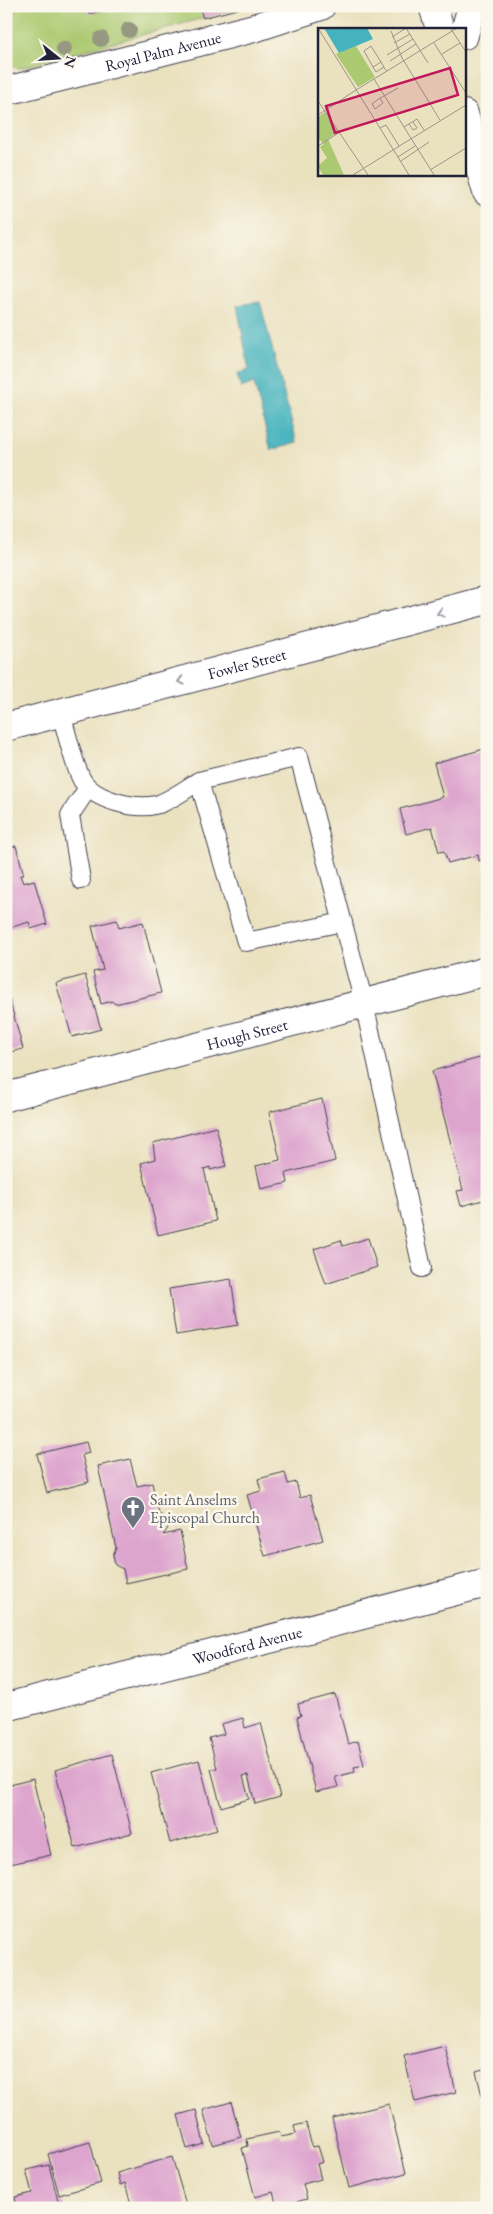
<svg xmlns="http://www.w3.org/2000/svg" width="493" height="2214" viewBox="0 0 493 2214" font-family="'EB Garamond',serif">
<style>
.green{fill:#abc970;stroke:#667656}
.water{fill:#44b3be;stroke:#336a7c}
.building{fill:#dda4ce}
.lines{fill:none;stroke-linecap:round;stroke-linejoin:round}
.lane-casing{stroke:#403f4f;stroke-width:20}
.street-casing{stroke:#403f4f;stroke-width:30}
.secondary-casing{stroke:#403f4f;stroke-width:30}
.primary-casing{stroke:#403f4f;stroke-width:30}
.lane{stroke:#fff;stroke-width:18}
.street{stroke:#fff;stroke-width:28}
.secondary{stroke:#fff;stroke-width:28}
.primary{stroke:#fff;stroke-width:28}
.tree{fill:#969881}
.oneway{stroke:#9c9ca7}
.labels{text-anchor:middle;stroke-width:5;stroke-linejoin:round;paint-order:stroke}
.street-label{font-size:16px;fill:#22223b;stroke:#fbf7ec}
.worship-label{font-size:16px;fill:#5b616d;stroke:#fbf7ec;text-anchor:start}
.inset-road{fill:none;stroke:#9a958a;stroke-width:1}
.view{fill:#c2185b;fill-opacity:0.15;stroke:#c2185b;stroke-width:2.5}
.inset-edge{fill:none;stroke:#22223b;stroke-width:2.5}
</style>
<rect width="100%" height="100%" fill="#fbf7ec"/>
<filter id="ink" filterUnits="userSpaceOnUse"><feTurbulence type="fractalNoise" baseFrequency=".02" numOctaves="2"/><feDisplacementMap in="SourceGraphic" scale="10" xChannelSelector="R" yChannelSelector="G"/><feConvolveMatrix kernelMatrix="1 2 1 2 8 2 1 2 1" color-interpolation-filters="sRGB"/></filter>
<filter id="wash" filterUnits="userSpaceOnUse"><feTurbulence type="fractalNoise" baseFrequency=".0096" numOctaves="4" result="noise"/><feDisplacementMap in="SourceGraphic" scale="20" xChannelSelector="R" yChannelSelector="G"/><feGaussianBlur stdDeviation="1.12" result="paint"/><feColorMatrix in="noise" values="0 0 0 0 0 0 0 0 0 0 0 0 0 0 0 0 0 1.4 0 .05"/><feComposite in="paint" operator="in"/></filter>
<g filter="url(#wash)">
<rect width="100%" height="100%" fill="#eae1bf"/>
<polygon class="green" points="6,6 247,6 21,68 6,66"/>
<polygon class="water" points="260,302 297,443 271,450 254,383 241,388 237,374 249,370 237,305"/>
<g id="blocks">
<g class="building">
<polygon points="87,6 116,6 117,7 89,14"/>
<polygon points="199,6 244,6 244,7 203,18"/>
<polygon points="484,749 487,758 487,858 479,861 478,855 448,863 444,851 439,852 432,827 406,834 400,809 443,797 434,763"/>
<polygon points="6,835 10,847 16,846 24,875 20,875 23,883 34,880 47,924 31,929 29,922 6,929"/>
<polygon points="117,920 119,928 143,922 161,993 115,1004 112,1001 101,1004 93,972 103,970 92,926"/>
<polygon points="85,975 101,1029 72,1037 56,983"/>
<polygon points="6,987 23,1049 6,1053"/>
<polygon points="487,1056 487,1199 461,1206 457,1191 463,1190 432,1071"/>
<polygon points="322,1099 335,1161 286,1173 288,1183 261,1189 256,1166 280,1160 269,1112"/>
<polygon points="216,1127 226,1166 210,1170 210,1167 204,1169 216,1221 158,1235 141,1163 155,1159 153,1143"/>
<polygon points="368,1238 377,1267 326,1284 314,1249 341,1240 343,1246"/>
<polygon points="231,1279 238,1325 176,1335 169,1289"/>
<polygon points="86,1442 89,1453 82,1455 89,1482 47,1493 37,1454"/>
<polygon points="130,1459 137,1486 152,1483 159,1514 165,1518 168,1528 163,1535 180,1531 188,1569 126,1583 123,1569 115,1565 113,1555 116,1548 98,1466"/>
<polygon points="285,1472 288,1484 296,1482 300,1498 310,1495 323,1540 265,1556 247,1495 261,1491 258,1479"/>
<polygon points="335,1694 348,1744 358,1741 364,1765 354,1767 355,1772 335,1777 338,1787 316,1792 297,1717 301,1716 298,1704"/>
<polygon points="243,1718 245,1728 261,1723 280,1797 255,1804 248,1775 243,1776 249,1799 221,1807 211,1769 217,1768 209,1738 224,1734 221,1724"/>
<polygon points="112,1754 132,1833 75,1848 55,1770"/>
<polygon points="199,1760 217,1830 170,1843 151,1773"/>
<polygon points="33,1779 51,1855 10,1864 6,1847 6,1786"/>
<polygon points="445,2046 456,2092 415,2102 404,2056"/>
<polygon points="487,2069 487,2111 486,2111 476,2072"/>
<polygon points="231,2102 241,2137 213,2145 203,2110"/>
<polygon points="389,2104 406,2173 349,2188 332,2118"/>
<polygon points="196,2110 204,2144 187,2149 178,2115"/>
<polygon points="306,2123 312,2147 318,2146 323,2162 317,2164 321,2179 303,2184 307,2199 277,2207 273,2192 255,2197 242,2148 248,2146 247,2139 279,2132 281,2137 296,2134 294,2126"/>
<polygon points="90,2142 101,2183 59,2195 48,2154"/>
<polygon points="172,2157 187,2208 132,2208 125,2183 120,2185 117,2173"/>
<polygon points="49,2165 58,2201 62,2200 64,2208 17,2208 15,2197 32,2193 26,2170"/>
</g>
</g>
</g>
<g filter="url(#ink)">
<use href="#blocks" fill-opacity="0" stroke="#403f4f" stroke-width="1"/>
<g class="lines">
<g class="lane-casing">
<g id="lane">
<path d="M61,713C66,730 74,766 82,780C94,800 136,811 159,804C173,799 187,788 199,781"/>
<polyline points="81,880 70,815 88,788"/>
<polyline points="343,922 246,942 199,781 299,757 364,1003 422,1268"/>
</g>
</g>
<g class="street-casing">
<g id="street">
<polyline points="464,35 472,6"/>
<path id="s1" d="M6,91L254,28L321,6"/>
<path id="s2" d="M6,1097L487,971"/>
<path id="s3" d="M6,1707L487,1583"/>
</g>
</g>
<g class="secondary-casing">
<g id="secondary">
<polyline points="433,6 440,29"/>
<polyline points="464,114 487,192"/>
</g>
</g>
<g class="primary-casing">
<g id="primary">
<path id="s4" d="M6,727L487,600"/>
</g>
</g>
<use href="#lane" class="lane"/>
<use href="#street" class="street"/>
<use href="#secondary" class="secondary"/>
<use href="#primary" class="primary"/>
</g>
<g class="tree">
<circle cx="129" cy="30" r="8"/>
<circle cx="101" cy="39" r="8"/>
<circle cx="64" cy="49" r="8"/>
</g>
<defs><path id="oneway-chevron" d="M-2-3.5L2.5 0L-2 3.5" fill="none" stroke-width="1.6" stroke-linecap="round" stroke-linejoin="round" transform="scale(1.25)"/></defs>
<g class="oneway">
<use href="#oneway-chevron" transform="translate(440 613) rotate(165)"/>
<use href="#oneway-chevron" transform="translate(181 681) rotate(165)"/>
</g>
</g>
<defs>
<g id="church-pin" transform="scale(1.25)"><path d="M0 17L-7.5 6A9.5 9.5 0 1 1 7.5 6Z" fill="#6b7280" stroke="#fbf7ec"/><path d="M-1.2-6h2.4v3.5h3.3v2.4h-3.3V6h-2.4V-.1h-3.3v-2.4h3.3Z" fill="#fff"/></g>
</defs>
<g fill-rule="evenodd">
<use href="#church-pin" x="133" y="1508"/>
</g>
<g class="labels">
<g class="street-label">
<text dy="6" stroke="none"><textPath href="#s1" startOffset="162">Royal Palm Avenue</textPath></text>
<text dy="6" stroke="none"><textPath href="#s4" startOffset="249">Fowler Street</textPath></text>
<text dy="6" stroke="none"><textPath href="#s2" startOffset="249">Hough Street</textPath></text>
<text dy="6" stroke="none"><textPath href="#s3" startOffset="249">Woodford Avenue</textPath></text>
</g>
<g class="worship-label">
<text x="150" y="1505">Saint Anselms<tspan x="150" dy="18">Episcopal Church</tspan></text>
</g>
</g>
<g transform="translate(318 28)">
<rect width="148" height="148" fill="#eae1bf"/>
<path d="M38,18L57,49L40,59L18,26ZM7,84L20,104L10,111L26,147H5L0,138L9,130L2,119L6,116L0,110V89Z" fill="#abc970"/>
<path d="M6,0H49L55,11L21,25Z" fill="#44b3be"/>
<path class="inset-road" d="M0,0L91,147M133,1L148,24M73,3L84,30L122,92M74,9L88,0L110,35M76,15L92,6M116,15L148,65M124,26L142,15M69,27L95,11M72,33L98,16M55,39L46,23L53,18L63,34M66,39L58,44L55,39L63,34L66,39V40L69,43M56,51L116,147M38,62L139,0M62,70L65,75L57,81L54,76L62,70L66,68L80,60M0,73L50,147M0,87L38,62M91,96L95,102L99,100L95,94M86,99L99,91L106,102M62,100L68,97L81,118M0,118L22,104M75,122L148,77M80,129L97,118M83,133L111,114M112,142L148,120M35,147L75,122"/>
<path class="view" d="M132,40L140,67L17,105L8,78Z"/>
<rect width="148" height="148" class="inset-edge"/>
</g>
<rect width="493" height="2214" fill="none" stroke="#fbf7ec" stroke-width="25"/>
<g transform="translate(58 58) rotate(107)" stroke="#fbf7ec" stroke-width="4" paint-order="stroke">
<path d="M0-4L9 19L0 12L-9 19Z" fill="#22223b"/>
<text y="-8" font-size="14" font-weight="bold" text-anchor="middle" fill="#22223b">N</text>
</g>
</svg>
